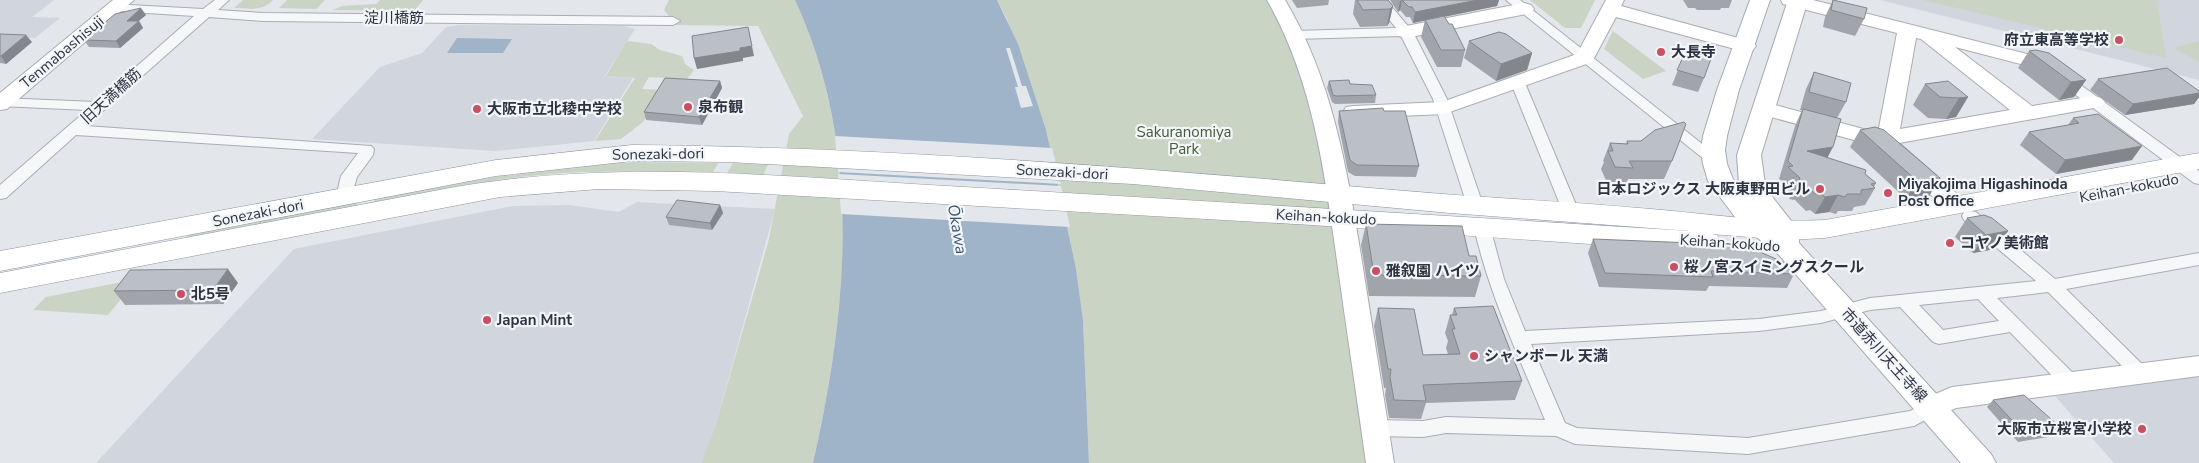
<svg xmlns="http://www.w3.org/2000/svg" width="2199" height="463" viewBox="0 0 2199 463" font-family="'Nunito Sans','Noto Sans JP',sans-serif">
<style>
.built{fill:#d1d5dd}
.green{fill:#c9d4c5}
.water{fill:#a0b4c9}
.pier{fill:#e3e6eb}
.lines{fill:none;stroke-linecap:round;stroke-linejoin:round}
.street-casing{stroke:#a8adb5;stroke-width:2}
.secondary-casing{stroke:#a8adb5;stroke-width:2}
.primary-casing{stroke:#a3abb6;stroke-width:2}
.highway-casing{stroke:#8b94a1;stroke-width:1}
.street{fill:#f6f7f9;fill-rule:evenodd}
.secondary{fill:#fff;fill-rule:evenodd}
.primary{fill:#fff;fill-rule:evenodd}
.highway{fill:#fff;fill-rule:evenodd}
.wall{fill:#a1a5ab}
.shaded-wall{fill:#83868b}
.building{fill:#bbc0c7;stroke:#83868b}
.poi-dot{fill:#c94f62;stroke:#f3f5f8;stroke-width:2}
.labels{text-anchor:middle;stroke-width:4.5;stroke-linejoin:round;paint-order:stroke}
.street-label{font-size:15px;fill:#2c3442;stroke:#f3f5f8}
.poi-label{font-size:15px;font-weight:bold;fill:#2c3442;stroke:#f3f5f8;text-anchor:start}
.park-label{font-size:15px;fill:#405e39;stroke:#f3f5f8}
.water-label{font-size:16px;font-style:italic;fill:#375375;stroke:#f3f5f8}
</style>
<rect width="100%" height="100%" fill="#e3e6eb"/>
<g class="built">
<polygon points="0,0 54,0 32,17 60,18 35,38 0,37"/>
<polygon points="1880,0 2199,0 2199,80"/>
<polygon points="459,25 624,26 635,29 605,76 633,78 594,141 495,151 312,139 380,67 422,53 446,27"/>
<polygon points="637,202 775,209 716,424 701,463 96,463 294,249 513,206 569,205 619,212"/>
<polygon points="2199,376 2199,463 2114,463 2055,396"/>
</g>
<g class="green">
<path d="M243,0H273C261,12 250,8 234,8Z"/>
<polygon points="287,0 325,0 316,9 279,8"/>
<polygon points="380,0 423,0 414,11 333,10 342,6 376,4"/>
<path d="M669,0H795C863,147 848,309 813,463H701L716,424L769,239L789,134L803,116L758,26L670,25L675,16H669L664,10Z"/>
<polygon points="997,0 1268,0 1282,23 1303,75 1317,131 1350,326 1369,463 1089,463 1083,320 1076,269 1007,19"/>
<polygon points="1530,0 1595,0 1581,28 1565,28"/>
<polygon points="1923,0 2157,0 2166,58"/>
<polygon points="1613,31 1666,71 1643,79 1604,49"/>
<polygon points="627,41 651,44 660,50 682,56 685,64 694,70 687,79 649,77 642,89 663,90 643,122 621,139 595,141 635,78 606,76"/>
<polygon points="2199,41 2199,62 2174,48"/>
<path d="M634,162L718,163L712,174C655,172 598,169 540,175C484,180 429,192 374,202L375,199L505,175L514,174V176L519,173L587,165Z"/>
<polygon points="733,163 768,164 763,176 726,175"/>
<polygon points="358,202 357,205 187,238 188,234"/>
<polygon points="137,279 108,315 33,310 46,297"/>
</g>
<g class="water">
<path d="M795,0H997L1018,44L1046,130L1076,269L1083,320L1089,463H813C848,309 863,147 795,0Z"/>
<polygon points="457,38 458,38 512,39 503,53 447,53"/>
</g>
<g class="pier">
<polygon points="1006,48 1010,48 1022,86 1026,86 1033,106 1021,108 1015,87 1018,87"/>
<polygon points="835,136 1052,148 1061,184 838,172"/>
<polygon points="838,174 1061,186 1070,227 841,214"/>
</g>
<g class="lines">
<g class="street-casing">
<g id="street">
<polygon points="215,0 229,0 218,10 263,13 673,17 680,21 673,25 263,21 209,17 86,126 371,146 374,149 373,155 357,177 350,201 338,201 336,197 341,176 358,153 76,135 6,198 0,199 0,185 87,110 0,106 0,98 96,102 194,16 116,11 109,7 111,4 203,9"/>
<polygon points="1373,0 1386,0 1413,32 1447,99 1483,205 1481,209 1475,210 1469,209 1467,205 1433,99 1401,36 1294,39 1287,35 1294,31 1396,28"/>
<polygon points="1506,0 1520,0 1720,158 1723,161 1720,164 1710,164"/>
<polygon points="2062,74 2067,75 2199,171 2199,184 2194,183 2057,81 2055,78 2057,75"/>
<polygon points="1518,79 1525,83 1579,212 1577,216 1571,217 1565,216 1563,212 1511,83"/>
<path d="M1970,211L1976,212L2055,279L2199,253V265L2066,289L2147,369L2150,374L2147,379L2141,381L2135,379L2048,292L1997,298L2078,378L2080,383L2078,388L2071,390L2064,388L2010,332L1939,344L1933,342L1900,307L1870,310L1821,323L1759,331L1531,344L1565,423L1577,428L1748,438L1910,411L1931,401L1938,403L1940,408L1938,413L1914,426L1748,454L1575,444L1556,436L1446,433L1423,437L1375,436L1368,433L1365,428L1368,423L1375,420L1423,421L1446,417L1545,420C1519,356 1489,295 1474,227L1476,223L1482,222L1488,223L1490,227L1504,279L1525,331L1759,319L1821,311L1870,298L2036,281L1964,220L1962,216L1964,212ZM1978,299L1999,321L1943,330L1919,305Z"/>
</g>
</g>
<g class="secondary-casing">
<g id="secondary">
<polygon points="113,0 134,0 7,109 0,110 0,93"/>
<path d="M1267,0H1285C1334,82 1348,175 1363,268C1373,333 1384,398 1394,463H1366C1357,398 1347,333 1338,268C1325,176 1314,82 1267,0Z"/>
<polygon points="1606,0 1624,0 1621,6 1753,42 1756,46 1753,50 1746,52 1616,17 1592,62 1444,114 1354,118 1346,117 1343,112 1346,107 1354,106 1442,102 1577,54"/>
<path d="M1781,0H1813L2047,59L2050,63L2047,67L2040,69L1955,47L2032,106L2094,96L2101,98L2105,102L2101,106L2094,108L1899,143L1964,200L1968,205L1964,210L1956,213L1948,210L1875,146L1757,113L1753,108L1757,103L1764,102L1878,133L1897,33L1783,4ZM1916,38L1921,39L2010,110L1900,129Z"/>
<polygon points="1524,3 1531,5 1534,9 1531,13 1406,38 1399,36 1396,32 1399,28 1406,26"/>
<polygon points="2199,356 2199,376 1956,408 1931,419 1921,416 1917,408 1921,400 1952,387"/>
</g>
</g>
<g class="primary-casing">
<polygon id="primary" points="1750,0 1770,0 1739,90 1727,136 1725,150 1727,164 1733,179 1744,193 1739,184 1737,155 1788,0 1808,0 1761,155 1765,184 1770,194 1799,231 1799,243 1991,454 1996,463 1961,463 1778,254 1741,225 1708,181 1703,164 1701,150 1703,136 1717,90"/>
</g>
<g class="highway-casing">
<path id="highway" d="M632,145C886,147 1140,168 1394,190C1479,198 1566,201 1651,209C1710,214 1766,223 1825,220L2199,153V169L1825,238L1786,240L1711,234L1717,235L1721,242L1717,249L1707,252L1312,225L715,191L599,189L500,197L0,293V273L455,187C623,158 794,178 964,187C1206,201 1448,216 1690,231L1450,213L1133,184L729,162L632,161L496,176L0,271V251L496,160Z"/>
</g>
<use href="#street" class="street"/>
<use href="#secondary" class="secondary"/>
<use href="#primary" class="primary"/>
<use href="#highway" class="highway"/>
</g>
<g class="wall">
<polygon points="1292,0 1329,0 1328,5 1297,8"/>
<polygon points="1355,0 1388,0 1393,6 1389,23 1387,26 1360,27 1353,14"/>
<polygon points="1390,0 1499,0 1497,6 1444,17 1465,50 1461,67 1437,67 1421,37 1425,20 1413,23 1410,17 1406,17 1400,10 1398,12"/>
<polygon points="1683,0 1732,0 1729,8 1721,8 1720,10 1697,10 1695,8 1688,8"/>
<polygon points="1833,0 1864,19 1855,36 1823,27 1825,17"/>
<polygon points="146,15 139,21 143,28 120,48 89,47 84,40"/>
<polygon points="0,34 32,42 6,64 0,63"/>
<polygon points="1469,41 1532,53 1527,70 1496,81 1464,58"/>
<polygon points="2029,51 2086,80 2074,97 2059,100 2018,68"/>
<polygon points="1684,55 1704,78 1698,92 1672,85"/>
<polygon points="1814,72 1846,102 1837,118 1827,157 1865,174 1876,183 1874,187 1875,188 1865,205 1854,207 1852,211 1838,211 1836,214 1829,212 1815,214 1810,210 1806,211 1795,200 1789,199 1791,195 1780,185 1782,181 1779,179 1795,126 1802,110 1800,110 1806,89"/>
<polygon points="2098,79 2199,91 2199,97 2194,104 2125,115 2090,90"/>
<polygon points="720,81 722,88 702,125 646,120 644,112"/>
<polygon points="1329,81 1350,84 1376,95 1375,103 1335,104 1332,102 1327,88"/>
<polygon points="1925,84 1968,97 1956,117 1946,119 1928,118 1913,105"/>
<polygon points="1339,111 1384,111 1419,166 1416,177 1355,176 1348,172 1338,122"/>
<polygon points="2073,118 2132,160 2056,174 2020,145 2029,132 2068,125"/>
<polygon points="1860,130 1940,178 1929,196 1906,199 1850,147"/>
<polygon points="1627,141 1672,161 1664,179 1628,179 1626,186 1608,185 1601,169 1604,162 1603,161 1610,143 1626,144"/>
<polygon points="720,205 723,213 712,230 669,225 666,217"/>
<polygon points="1967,218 2008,231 1995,249 1973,253 1955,237"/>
<polygon points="1366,224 1469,256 1481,276 1475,297 1369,296 1361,245"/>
<polygon points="1593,239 1794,274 1787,288 1709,286 1706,291 1599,287 1588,253"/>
<polygon points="238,283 223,304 125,305 114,291"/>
<polygon points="1378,308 1423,355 1448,354 1446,348 1448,341 1445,333 1450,315 1452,315 1454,308 1522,381 1515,400 1426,403 1421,419 1389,418 1385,395 1386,388 1384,388 1374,326"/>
<polygon points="1993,400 2061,428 2054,436 2018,442 1987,407"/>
</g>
<g class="shaded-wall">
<polygon points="1402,0 1400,10 1398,12 1400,1"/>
<polygon points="1478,0 1499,0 1497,6 1413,23 1415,12"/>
<polygon points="1393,6 1389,23 1387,26 1390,9"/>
<polygon points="141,8 146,15 137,22 139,21 143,28 120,48 116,41 127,21"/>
<polygon points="748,27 754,56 743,58 743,61 697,69 694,58 740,48"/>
<polygon points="26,35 32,42 6,64 1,56"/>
<polygon points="1532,53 1527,70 1496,81 1501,64"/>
<polygon points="2086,80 2074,97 2059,100 2071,82"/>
<polygon points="720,81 722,88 702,125 699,117"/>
<polygon points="2199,93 2199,97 2194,104 2125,115 2133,104"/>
<polygon points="1968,97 1956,117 1946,119 1959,98"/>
<polygon points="2142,146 2132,160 2056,174 2065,160"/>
<polygon points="1833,147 1824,164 1807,151"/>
<polygon points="1940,178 1929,196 1906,199 1917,181"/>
<polygon points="1838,195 1829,212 1815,214 1825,197"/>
<polygon points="720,205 723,213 712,230 710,223"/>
<polygon points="2008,231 1995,249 1973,253 1986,235"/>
<polygon points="228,269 238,283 223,304 213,290"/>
</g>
<g class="building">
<polygon points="1357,0 1388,0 1393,6 1390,9 1363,10"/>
<polygon points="1402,0 1478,0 1415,12 1412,7 1409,7"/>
<polygon points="1833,0 1867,8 1864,19 1831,10"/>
<polygon points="141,8 127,21 139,21 116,41 84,40 115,14"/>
<polygon points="1444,16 1449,24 1452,24 1465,50 1441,50 1425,20"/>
<polygon points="748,27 752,46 740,48 740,51 694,58 692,36"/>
<polygon points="1499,32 1506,34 1532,53 1501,64 1469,41"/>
<polygon points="0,34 26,35 1,56 0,56"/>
<polygon points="1716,45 1704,78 1677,70 1684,55 1687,55 1688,52"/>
<polygon points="2036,50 2049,53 2086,80 2071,82 2029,51"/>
<polygon points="2167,68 2199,91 2199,93 2133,104 2098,79"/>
<polygon points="1814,72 1851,83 1846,102 1809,92"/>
<polygon points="665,78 720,81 699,117 644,112"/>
<polygon points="1349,80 1350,84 1372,85 1376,95 1336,96 1333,95 1329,81"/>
<polygon points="1948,81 1968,97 1959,98 1940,97 1925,84"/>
<polygon points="1383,108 1384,111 1405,111 1419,166 1357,165 1350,160 1339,111"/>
<polygon points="1803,109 1841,119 1833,147 1807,151 1866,170 1865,174 1876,183 1871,184 1875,188 1861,190 1861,194 1847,194 1845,197 1838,195 1825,197 1820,193 1815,194 1804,183 1798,182 1800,178 1788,167 1793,166 1788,161"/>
<polygon points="2098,114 2142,146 2065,160 2029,132 2079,123 2073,118"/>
<polygon points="1684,122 1686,124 1672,161 1629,161 1633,168 1615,167 1608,151 1613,151 1610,143 1628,144 1627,141 1641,141 1655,130"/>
<polygon points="1875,127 1884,130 1940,178 1917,181 1860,130"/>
<polygon points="677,200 720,205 710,223 666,217"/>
<polygon points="1984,215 1992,218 2008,231 1986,235 1967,218"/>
<polygon points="1366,224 1462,226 1469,256 1476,256 1481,276 1374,275"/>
<polygon points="1593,239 1744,245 1783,262 1794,274 1711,271 1713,277 1605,273"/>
<polygon points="228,269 213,290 114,291 130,270"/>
<polygon points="1493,306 1522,381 1423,385 1426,401 1394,400 1390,377 1391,369 1388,369 1378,308 1414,309 1423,355 1460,354 1452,329 1455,329 1450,315 1457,315 1454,308"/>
<polygon points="2024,395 2061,428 2025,434 1993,400"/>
</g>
<g class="poi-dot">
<circle cx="2119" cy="40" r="5"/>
<circle cx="1661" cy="52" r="5"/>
<circle cx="688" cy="107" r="5"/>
<circle cx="477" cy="109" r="5"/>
<circle cx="1820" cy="189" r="5"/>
<circle cx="1888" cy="193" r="5"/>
<circle cx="1950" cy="243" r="5"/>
<circle cx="1674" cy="267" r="5"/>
<circle cx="1376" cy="271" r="5"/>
<circle cx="181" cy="294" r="5"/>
<circle cx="487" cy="320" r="5"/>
<circle cx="1474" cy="356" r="5"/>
<circle cx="2142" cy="429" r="5"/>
</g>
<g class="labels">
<g class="street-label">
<text x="394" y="23">淀川橋筋</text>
<text transform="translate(62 52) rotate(-40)" y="5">Tenmabashisuji</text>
<text transform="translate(111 96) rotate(-42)" y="5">旧天満橋筋</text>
<text transform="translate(658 154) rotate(-1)" y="5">Sonezaki-dori</text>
<text transform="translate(1062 172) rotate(3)" y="5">Sonezaki-dori</text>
<text transform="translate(2129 188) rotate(-11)" y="5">Keihan-kokudo</text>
<text transform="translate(258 213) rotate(-11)" y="5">Sonezaki-dori</text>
<text transform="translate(1326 217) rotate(3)" y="5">Keihan-kokudo</text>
<text transform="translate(1730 243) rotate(4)" y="5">Keihan-kokudo</text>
<text transform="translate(1884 355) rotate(48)" y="5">市道赤川天王寺線</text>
</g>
<g class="poi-label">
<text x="2109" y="45" text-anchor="end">府立東高等学校</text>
<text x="1671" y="57">大長寺</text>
<text x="698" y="112">泉布観</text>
<text x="487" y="114">大阪市立北稜中学校</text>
<text x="1898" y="189">Miyakojima Higashinoda<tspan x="1898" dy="17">Post Office</tspan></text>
<text x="1810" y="194" text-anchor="end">日本ロジックス 大阪東野田ビル</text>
<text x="1960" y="248">コヤノ美術館</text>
<text x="1684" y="272">桜ノ宮スイミングスクール</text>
<text x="1386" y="276">雅叙園 ハイツ</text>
<text x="191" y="299">北5号</text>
<text x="497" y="325">Japan Mint</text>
<text x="1484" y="361">シャンボール 天満</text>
<text x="2132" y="434" text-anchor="end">大阪市立桜宮小学校</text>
</g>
<g class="park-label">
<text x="1184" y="137">Sakuranomiya<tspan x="1184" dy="17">Park</tspan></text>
</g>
<g class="water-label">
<text transform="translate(958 229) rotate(80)" y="6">Ōkawa</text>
</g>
</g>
</svg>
